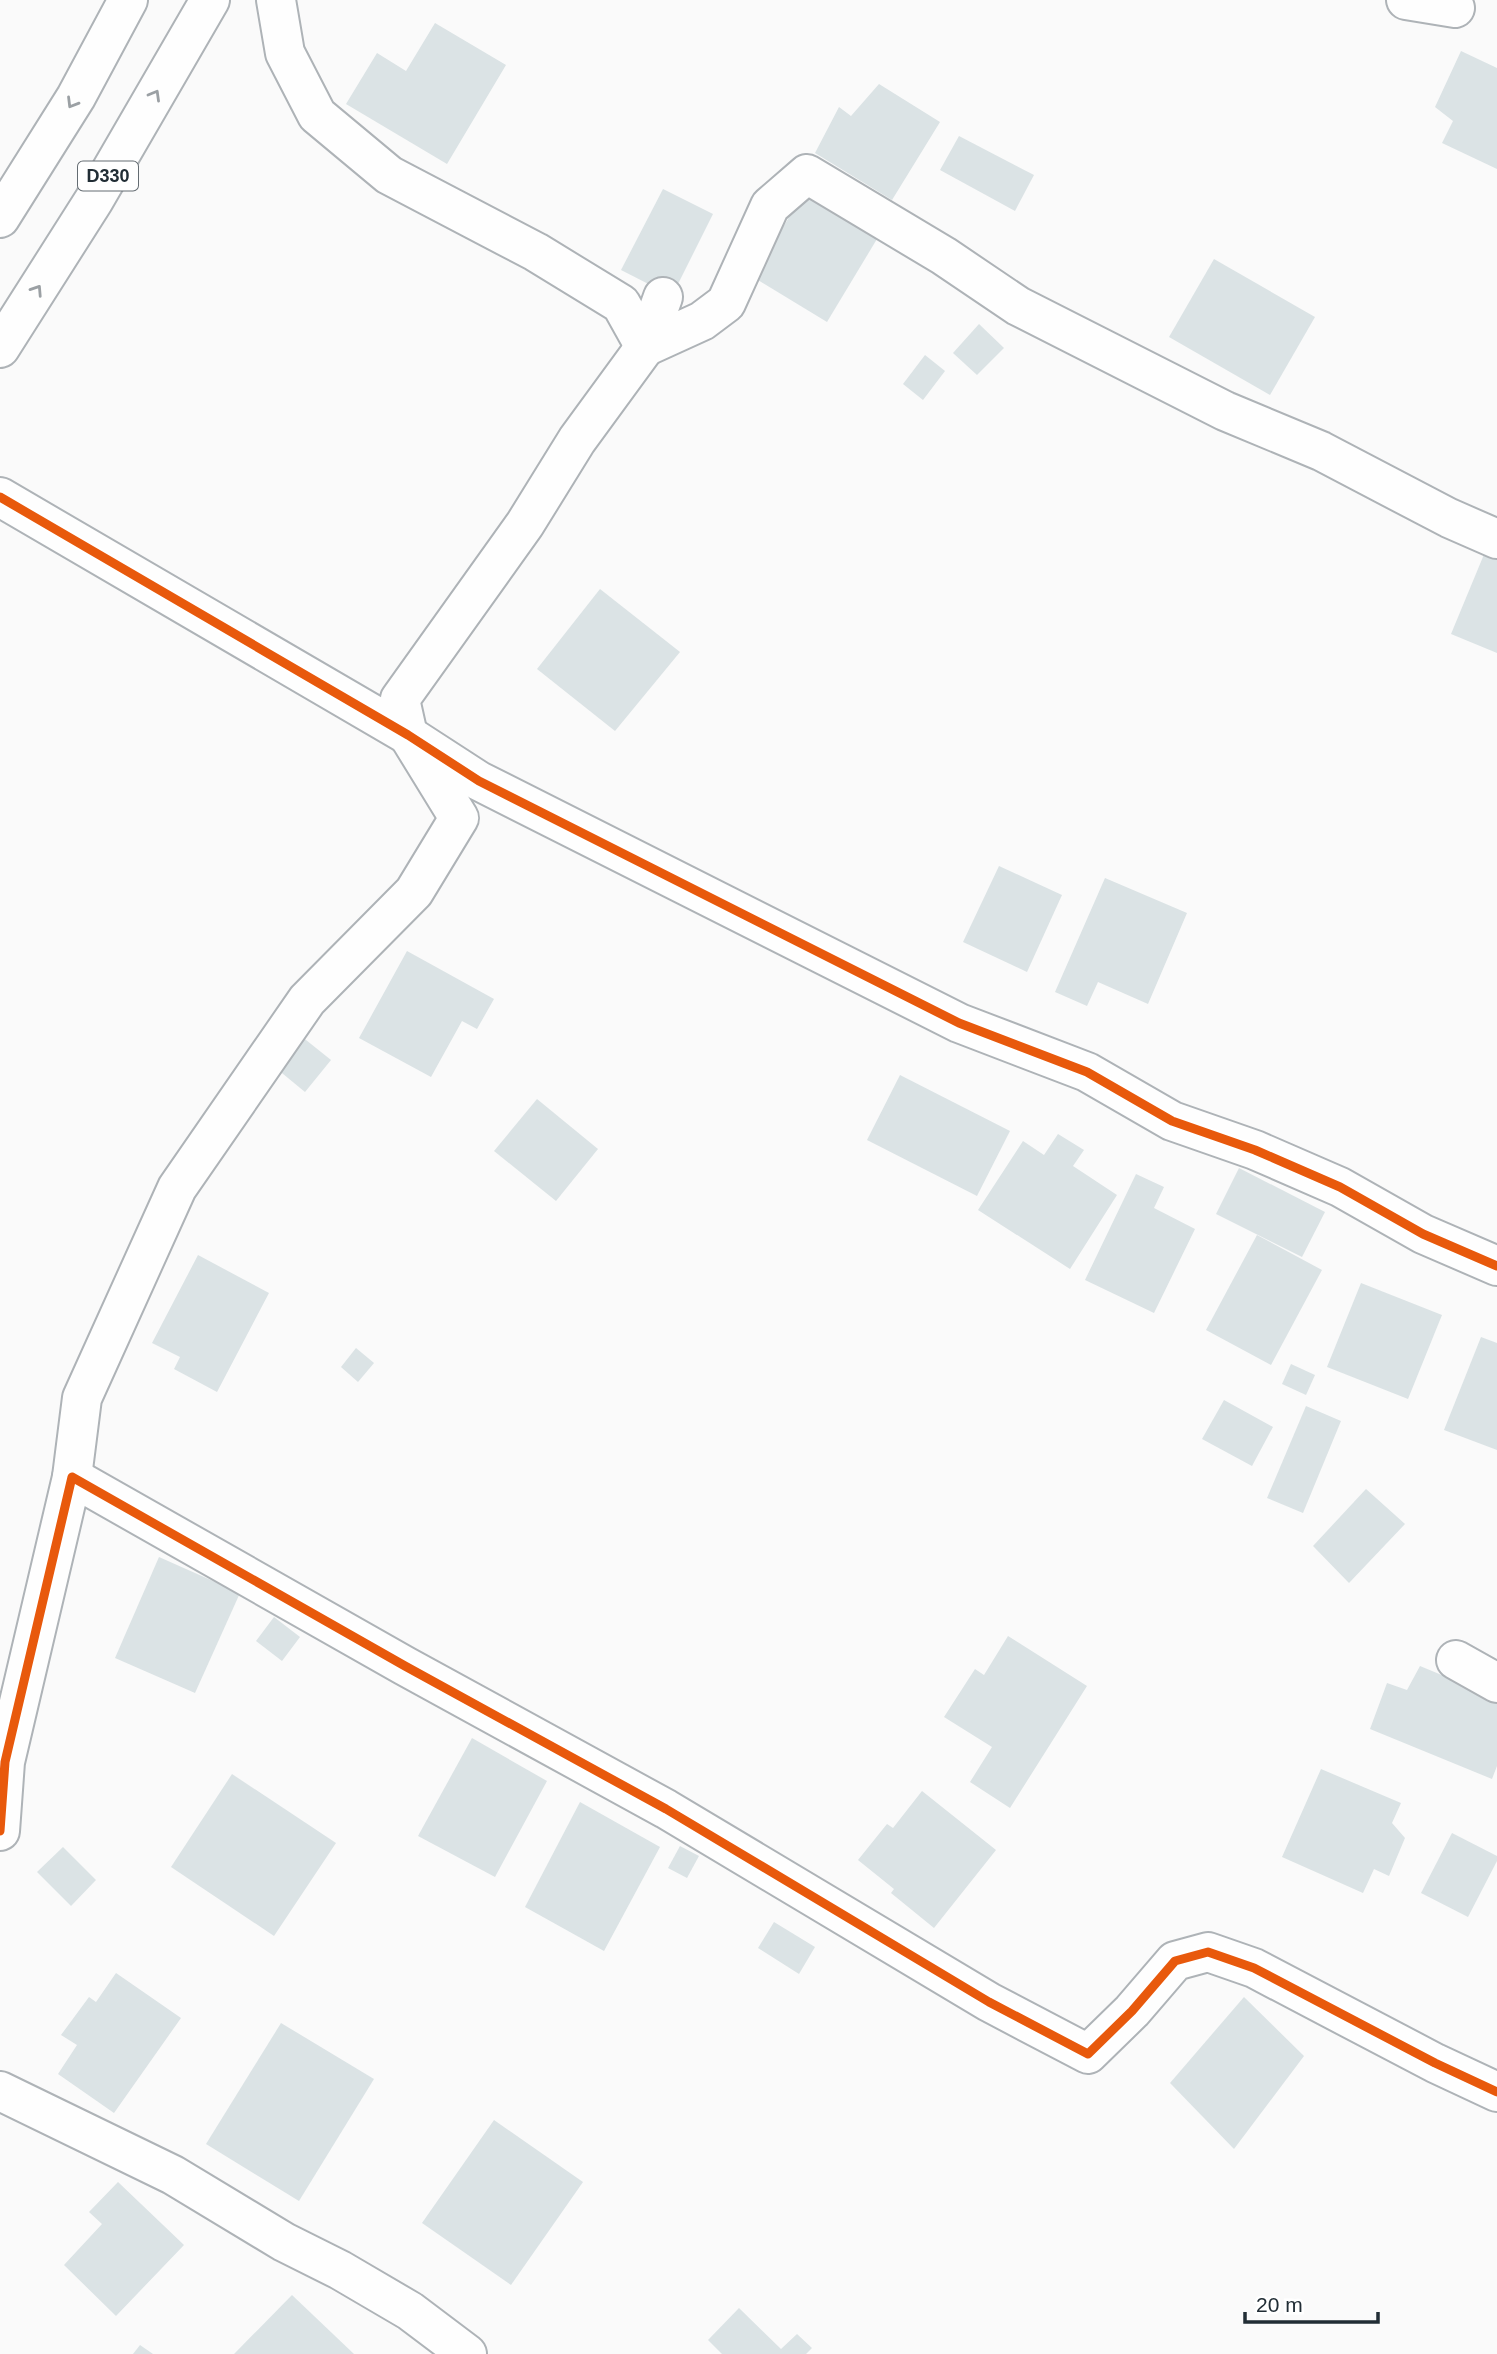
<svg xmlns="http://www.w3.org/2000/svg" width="1497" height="2354" viewBox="0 0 1497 2354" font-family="Arial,sans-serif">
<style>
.building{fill:#dbe3e5}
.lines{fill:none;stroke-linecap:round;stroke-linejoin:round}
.minor-casing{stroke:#aeb3b7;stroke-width:42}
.primary-casing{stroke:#aeb3b7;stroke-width:42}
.minor{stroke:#fefefe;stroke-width:38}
.primary{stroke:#fefefe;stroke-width:38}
.cycleway-casing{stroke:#fff;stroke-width:13}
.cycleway{stroke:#e8590c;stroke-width:9}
.oneway{stroke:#9ba0a4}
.labels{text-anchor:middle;stroke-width:6;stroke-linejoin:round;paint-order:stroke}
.shield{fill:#fff;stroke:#646c72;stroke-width:2}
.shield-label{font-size:18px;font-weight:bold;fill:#212d35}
</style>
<rect width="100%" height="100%" fill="#fafafa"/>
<g class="building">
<polygon points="435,23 506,65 447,164 346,104 377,53 406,71"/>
<polygon points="1461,51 1497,68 1497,169 1442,143 1453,121 1435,107"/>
<polygon points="879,84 940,122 892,200 815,153 839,107 851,116"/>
<polygon points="959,136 1034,175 1015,211 940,170"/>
<polygon points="663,189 713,214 672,296 621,270"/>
<polygon points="806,189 880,234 827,322 753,277"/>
<polygon points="1214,259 1315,317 1270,395 1169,337"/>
<polygon points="979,324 1004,348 977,375 953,353"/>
<polygon points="925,355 945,371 923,400 903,384"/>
<polygon points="1485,552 1497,556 1497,653 1451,634"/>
<polygon points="600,589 680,652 615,731 537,669"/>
<polygon points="999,866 1062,895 1027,972 963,942"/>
<polygon points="1105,878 1187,913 1148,1004 1098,982 1087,1006 1055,992"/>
<polygon points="407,951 494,999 477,1029 462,1021 431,1077 359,1038"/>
<polygon points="296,1032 331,1060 305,1092 271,1064"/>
<polygon points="900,1075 1010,1131 977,1196 867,1140"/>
<polygon points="537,1099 598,1149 556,1201 494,1151"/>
<polygon points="1058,1134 1084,1150 1073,1166 1117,1195 1070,1269 978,1210 1023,1141 1044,1155"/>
<polygon points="1239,1168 1325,1212 1302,1257 1216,1214"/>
<polygon points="1136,1174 1164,1187 1154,1208 1195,1229 1154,1313 1085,1280"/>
<polygon points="1257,1235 1322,1270 1271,1365 1206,1330"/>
<polygon points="198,1255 269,1293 217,1392 174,1369 180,1357 152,1343"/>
<polygon points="1361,1283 1442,1315 1408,1399 1327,1367"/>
<polygon points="1481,1337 1497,1343 1497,1450 1444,1430"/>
<polygon points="356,1348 374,1363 358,1382 341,1367"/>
<polygon points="1291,1364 1315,1375 1306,1395 1282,1384"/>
<polygon points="1224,1400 1273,1427 1252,1466 1202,1439"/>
<polygon points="1306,1406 1341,1421 1303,1513 1267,1498"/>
<polygon points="1366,1489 1405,1524 1349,1583 1313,1546"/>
<polygon points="159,1557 240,1593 195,1693 115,1658"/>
<polygon points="274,1617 300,1637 282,1661 256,1641"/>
<polygon points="1008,1636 1087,1686 1010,1808 970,1782 992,1747 944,1717 975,1669 984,1675"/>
<polygon points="1420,1666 1497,1698 1497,1766 1492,1779 1370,1729 1387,1683 1407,1690"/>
<polygon points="472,1738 547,1781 495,1877 418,1836"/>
<polygon points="1321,1769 1401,1803 1392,1823 1405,1838 1389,1876 1374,1869 1363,1893 1282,1857"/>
<polygon points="232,1774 336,1843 274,1936 171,1867"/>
<polygon points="922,1791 996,1850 934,1928 891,1893 894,1889 858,1860 887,1824 893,1828"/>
<polygon points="580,1802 660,1847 604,1951 525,1907"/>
<polygon points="1452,1833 1497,1856 1497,1861 1468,1917 1421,1893"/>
<polygon points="680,1846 699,1856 687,1878 668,1868"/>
<polygon points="63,1847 96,1880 71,1906 37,1872"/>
<polygon points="774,1922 815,1947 799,1974 758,1948"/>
<polygon points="116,1973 181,2018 114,2113 58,2074 77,2045 61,2035 89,1997 96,2002"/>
<polygon points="1244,1997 1304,2056 1234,2149 1170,2083"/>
<polygon points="281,2023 374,2079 299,2201 206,2144"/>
<polygon points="494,2120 583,2182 511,2285 422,2223"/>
<polygon points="118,2182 184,2245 116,2316 64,2265 102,2224 89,2212"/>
<polygon points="292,2295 354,2354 234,2354"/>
<polygon points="739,2308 781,2349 797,2334 812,2348 806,2354 722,2354 708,2340"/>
<polygon points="140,2345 153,2354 133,2354"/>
</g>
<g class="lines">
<g class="minor-casing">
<g id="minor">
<polyline points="276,0 285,53 317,115 389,175 536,252 621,304 645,347 702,321 726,303 770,206 807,174 944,256 1018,306 1225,411 1321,451 1449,518 1497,539"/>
<polyline points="1406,0 1455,8"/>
<polyline points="0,497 408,735 479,781 959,1023 1087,1072 1172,1121 1255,1150 1340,1187 1423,1234 1497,1266"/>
<polyline points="72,1477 82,1398 177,1188 307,1000 414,892 459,818 408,735 400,699 525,524 577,440 645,347 663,297"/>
<polyline points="1456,1660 1497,1683"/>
<polyline points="0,1831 5,1762 72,1477 405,1666 666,1809 989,2002 1088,2054 1132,2011 1175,1961 1208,1952 1254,1968 1435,2063 1497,2092"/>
<polyline points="0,2091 173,2175 284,2242 340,2270 410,2311 467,2354"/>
</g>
</g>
<g class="primary-casing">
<g id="primary">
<polyline points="0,218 76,97 128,0"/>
<polyline points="0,348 94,200 210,0"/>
</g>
</g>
<use href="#minor" class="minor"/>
<use href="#primary" class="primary"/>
<g class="cycleway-casing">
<g id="cycleway">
<polyline points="0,497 408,735 479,781 959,1023 1087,1072 1172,1121 1255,1150 1340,1187 1423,1234 1497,1266"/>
<polyline points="0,1831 5,1762 72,1477 405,1666 666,1809 989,2002 1088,2054 1132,2011 1175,1961 1208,1952 1254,1968 1435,2063 1497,2092"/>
</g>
</g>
<use href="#cycleway" class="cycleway"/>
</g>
<defs><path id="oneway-chevron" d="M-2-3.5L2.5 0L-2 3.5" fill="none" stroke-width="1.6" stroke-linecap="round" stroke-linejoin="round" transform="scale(1.75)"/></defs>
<g class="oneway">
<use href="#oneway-chevron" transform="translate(155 95) rotate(-60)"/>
<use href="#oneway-chevron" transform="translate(72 103) rotate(121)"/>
<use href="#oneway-chevron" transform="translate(37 290) rotate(-57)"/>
</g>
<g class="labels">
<rect class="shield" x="78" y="161.5" width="60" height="29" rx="5"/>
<g class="shield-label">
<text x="108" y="182">D330</text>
</g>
</g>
<path d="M1245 2312v10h133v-10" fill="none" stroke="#212d35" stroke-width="3.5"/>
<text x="1256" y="2312" font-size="21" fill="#212d35" stroke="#ffffff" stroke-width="5" paint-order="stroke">20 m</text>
</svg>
